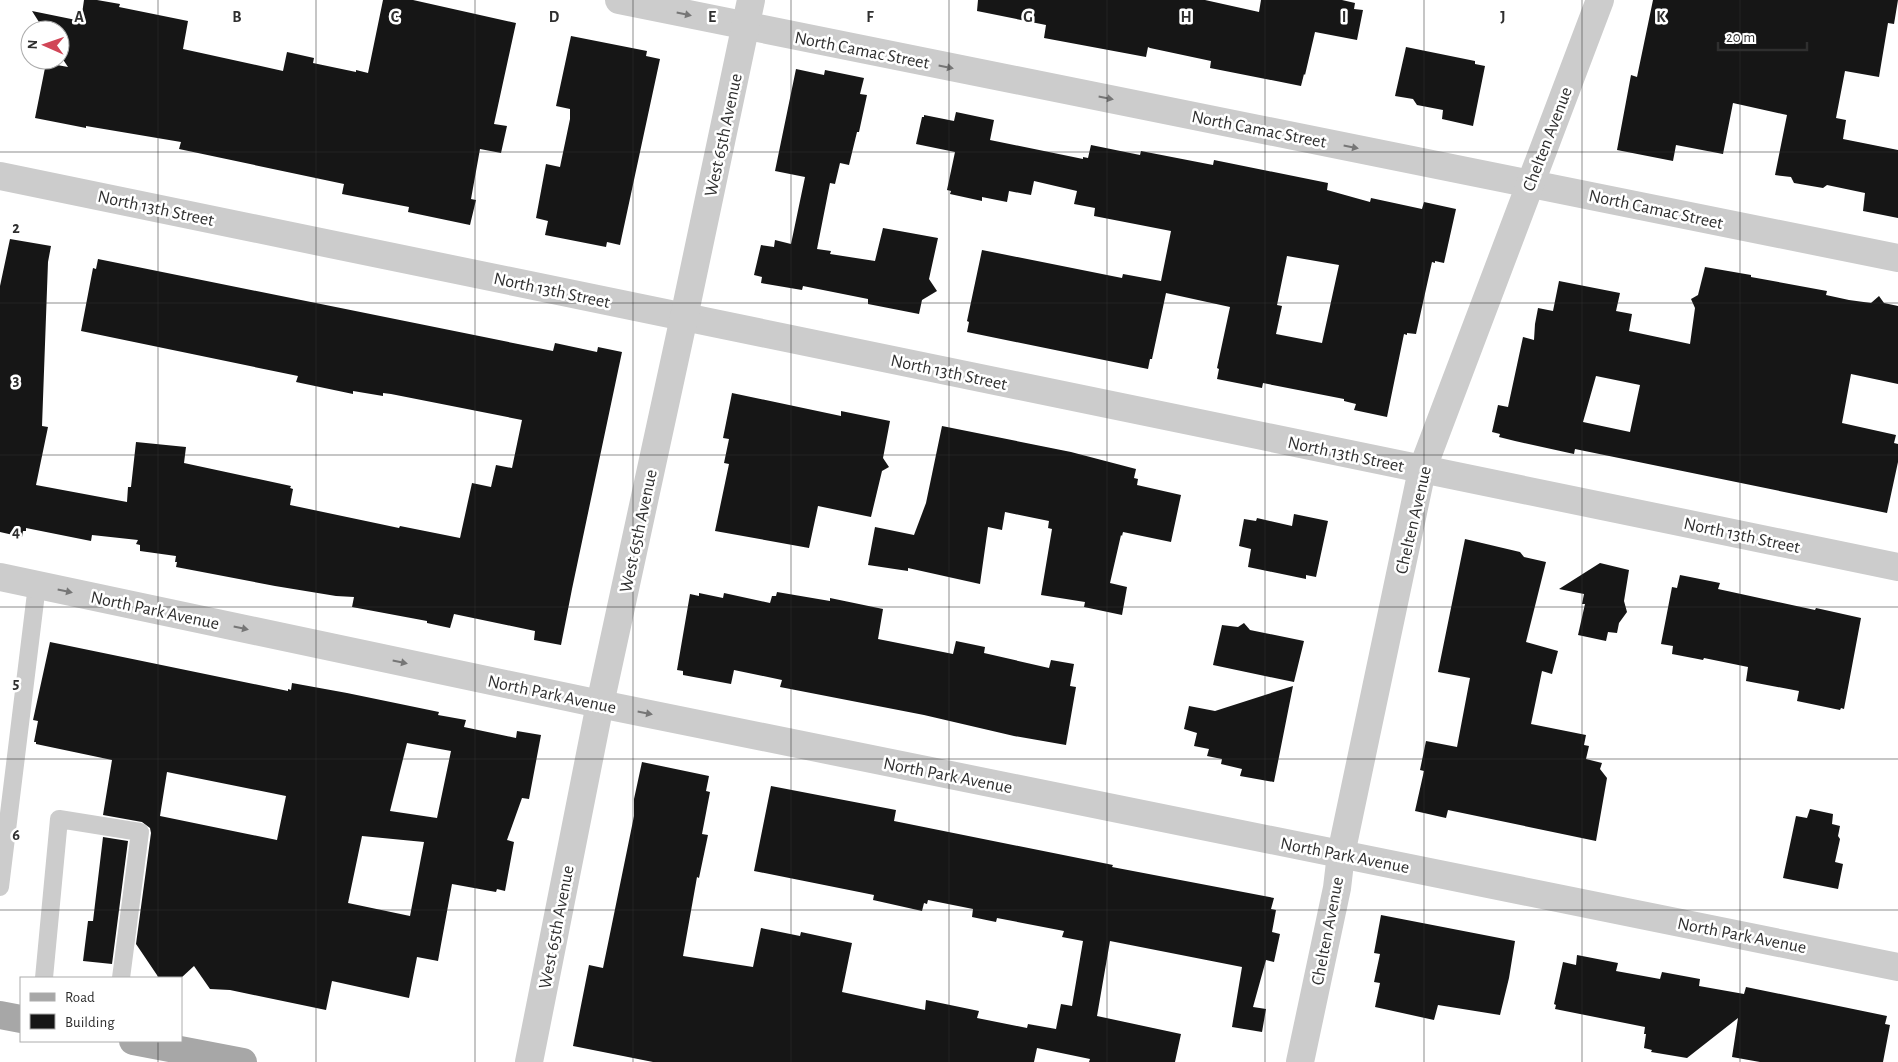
<svg xmlns="http://www.w3.org/2000/svg" width="1898" height="1062" viewBox="0 0 1898 1062" font-family="'Alegreya Sans',sans-serif">
<style>
.building{fill:#161616;fill-rule:evenodd}
.lines{fill:none;stroke-linecap:round;stroke-linejoin:round}
.service{stroke:#ccc;stroke-width:18}
.minor{stroke:#ccc;stroke-width:28}
.primary{stroke:#a7a7a7;stroke-width:28}
.oneway{fill:#767676}
.grid{fill:none;stroke:#2f2f2f;stroke-width:1;stroke-opacity:0.55}
.labels{text-anchor:middle;stroke-width:5;stroke-linejoin:round;paint-order:stroke}
.street-label{font-size:18px;fill:#2f2f2f;stroke:#fff}
.grid-label{font-size:16px;text-anchor:middle;font-weight:bold;fill:#2f2f2f;stroke:#fff;stroke-width:5;stroke-linejoin:round;paint-order:stroke}
</style>
<rect width="100%" height="100%" fill="#fff"/>
<g class="building">
<polygon points="84,0 97,0 120,4 119,7 188,21 183,49 283,71 287,52 314,58 313,63 356,72 356,70 368,73 383,0 413,0 516,23 494,124 507,126 501,153 480,149 471,199 476,200 470,225 408,212 409,207 342,194 344,184 179,149 181,142 86,126 86,128 35,118 46,63 68,67 60,55 60,30 44,30 32,11 81,21"/>
<polygon points="978,0 1205,0 1259,12 1261,0 1342,0 1355,3 1354,9 1363,10 1357,40 1315,32 1305,75 1304,74 1301,86 1210,68 1211,61 1150,48 1148,47 1146,57 1044,38 1046,25 977,11"/>
<polygon points="1653,0 1898,0 1894,24 1888,23 1879,77 1845,71 1836,118 1846,120 1843,139 1898,150 1898,218 1863,211 1865,193 1827,185 1823,188 1794,183 1791,177 1775,175 1787,115 1733,103 1723,154 1676,145 1673,161 1617,150 1631,75 1637,77"/>
<polygon points="571,36 647,51 646,56 660,59 620,245 607,242 606,247 545,235 548,221 536,218 546,164 560,167 570,119 570,109 556,106"/>
<polygon points="1406,47 1475,61 1475,64 1485,66 1473,126 1442,119 1443,110 1417,105 1413,99 1395,96"/>
<polygon points="796,69 824,75 825,70 864,78 860,94 867,95 859,132 857,132 849,165 840,163 835,184 830,183 817,249 831,251 830,254 875,261 883,228 938,238 929,279 937,291 922,300 919,314 868,304 868,299 803,286 802,290 761,283 762,277 754,275 761,245 774,247 775,240 791,244 805,177 775,171"/>
<path d="M956,112L994,120L990,140L1083,159V157L1088,158L1091,145L1140,155L1141,151L1213,165L1214,160L1328,183L1327,190L1370,202L1371,198L1422,209L1424,202L1456,209L1444,263L1435,261V263L1432,262L1416,334L1407,333V335L1404,334L1387,417L1354,410L1356,404L1344,401V399L1263,383L1262,388L1217,379L1219,369L1217,368L1230,307L1166,293L1152,359H1150L1148,369L967,332L969,322L967,321L982,250L1122,278L1123,274L1161,281L1171,231L1094,216L1095,208L1074,204L1077,191L1034,181L1031,195L1009,191L1007,202L982,197V201L950,194L951,191L947,190L955,152L916,144L922,117H924V115L954,121ZM1287,256L1339,265L1322,343L1276,334L1282,306L1277,305Z"/>
<polygon points="10,239 51,246 48,262 42,426 48,427 36,485 127,502 128,487 131,487 136,442 186,447 184,463 291,486 290,488 293,489 290,505 399,528 400,526 460,538 472,483 491,487 496,465 512,468 522,420 391,394 383,393 383,396 353,391 353,394 296,382 298,376 81,331 93,268 96,269 98,259 553,351 555,343 597,352 598,347 622,352 572,589 561,645 534,640 535,631 454,614 450,628 427,623 427,621 352,607 354,597 336,596 275,586 176,567 177,562 175,562 176,556 140,551 140,545 136,544 138,540 92,535 91,541 26,528 26,531 23,531 22,537 0,532 0,286"/>
<path d="M1705,267L1751,275V277L1827,291L1826,295L1849,300L1871,303L1879,296L1884,303L1898,306V384L1851,374L1842,423L1896,435L1894,443L1898,444V462L1887,513L1575,449L1574,454L1515,441L1499,437L1500,434L1492,432L1498,405L1508,407L1523,337L1534,340L1535,324L1538,308L1553,311L1559,281L1620,293L1616,311L1632,314L1629,331L1690,344L1695,308L1691,299L1698,295ZM1596,376L1640,385L1630,432L1583,422Z"/>
<polygon points="732,393 841,416 841,411 890,421 883,458 889,467 882,471 871,517 818,506 809,548 715,531 729,464 724,463 729,439 723,438"/>
<polygon points="942,426 1071,452 1136,469 1134,478 1138,479 1137,485 1181,495 1171,542 1123,532 1122,536 1121,535 1110,583 1127,587 1122,615 1084,607 1085,602 1041,595 1052,529 1048,528 1049,521 1005,512 1002,530 988,527 980,584 908,568 908,571 868,565 875,527 914,535 926,503"/>
<polygon points="1294,514 1328,521 1316,577 1306,575 1306,579 1248,567 1251,549 1239,546 1244,519 1256,521 1257,518 1292,526"/>
<polygon points="1465,539 1520,552 1524,557 1546,562 1526,642 1558,651 1552,674 1542,671 1531,724 1586,735 1584,745 1589,746 1586,759 1602,763 1600,769 1607,778 1596,841 1448,810 1446,818 1415,811 1424,771 1420,770 1426,741 1457,747 1470,678 1438,672"/>
<polygon points="1600,563 1629,570 1624,601 1627,612 1619,623 1617,633 1608,632 1606,641 1578,635 1585,604 1582,604 1584,594 1559,589"/>
<polygon points="1680,575 1720,583 1718,589 1815,610 1816,608 1861,618 1844,709 1841,708 1840,710 1797,701 1799,691 1746,681 1748,667 1704,658 1703,660 1672,654 1673,646 1661,644 1672,587 1677,588"/>
<polygon points="777,592 830,601 830,598 883,609 878,639 953,654 956,641 985,647 984,653 1049,668 1051,660 1074,664 1070,686 1076,687 1066,745 1014,736 924,715 780,687 782,680 734,670 731,684 683,675 683,671 677,670 690,594 699,596 699,593 723,598 724,593 770,603 772,596 776,596"/>
<polygon points="1244,623 1250,630 1304,641 1294,682 1213,665 1222,625 1238,627"/>
<path d="M50,642L288,691V689L291,690L292,683L347,693L439,712L438,715L466,720L464,727L516,738L517,731L541,735L529,799L522,798L507,840L514,842L505,891L497,889L496,892L452,884L438,961L417,957L409,998L332,981L326,1010L230,990L210,989L194,966L181,978H159L136,944L151,833L150,828L142,822L103,815L112,760L36,744V742H34L38,721L33,720ZM407,743L451,751L437,818L390,811ZM167,772L286,796L277,840L160,816ZM362,836L424,842L410,916L348,903Z"/>
<polygon points="1293,686 1274,782 1240,776 1242,769 1221,764 1222,759 1207,756 1209,749 1194,746 1197,733 1184,729 1189,706 1215,711"/>
<polygon points="642,762 709,776 706,791 710,792 702,834 708,835 699,878 697,877 683,956 753,967 761,928 800,936 801,932 852,943 842,992 925,1010 926,1000 979,1011 977,1018 1027,1028 1028,1024 1056,1029 1061,1004 1072,1006 1083,941 1062,937 1064,931 997,918 996,922 972,917 973,909 928,900 927,904 924,903 922,911 873,900 874,895 754,871 771,786 896,810 894,821 1113,865 1112,867 1274,898 1271,909 1276,910 1272,932 1280,934 1274,962 1266,960 1253,1007 1266,1009 1262,1032 1232,1027 1242,967 1110,941 1097,1016 1181,1034 1175,1062 1089,1062 1090,1059 1037,1048 1034,1062 653,1062 573,1046 589,965 603,968 634,816 634,799"/>
<polygon points="1810,809 1833,814 1832,824 1840,826 1838,836 1840,839 1835,862 1843,864 1838,889 1783,878 1796,816 1807,818"/>
<polygon points="103,837 128,841 112,964 83,961 88,921 93,921"/>
<polygon points="1381,915 1515,941 1509,978 1500,1015 1438,1005 1434,1020 1375,1007 1380,983 1374,982 1380,954 1374,953"/>
<polygon points="1577,955 1618,963 1616,971 1660,979 1662,972 1700,979 1699,986 1744,994 1746,987 1887,1016 1885,1024 1890,1025 1883,1062 1760,1062 1732,1057 1738,1018 1687,1058 1651,1052 1652,1050 1644,1048 1646,1034 1644,1034 1645,1027 1555,1009 1556,1005 1554,1004 1563,962 1576,965"/>
</g>
<g class="lines">
<g class="service">
<polyline points="0,887 37,585"/>
<polyline points="44,978 59,819 140,832 121,978"/>
</g>
<g class="minor">
<polyline points="619,0 1898,258"/>
<polyline points="0,176 1898,567"/>
<polyline points="0,577 600,704 1898,967"/>
<polyline points="529,1062 600,704 684,317 751,0"/>
<polyline points="1300,1062 1337,888 1341,854 1422,470 1600,0"/>
</g>
<g class="primary">
<polyline points="0,1015 21,1019"/>
<polyline points="133,1041 243,1062"/>
</g>
</g>
<defs><path id="oneway-solid" d="M-6-.8H1V-3.2L6.5 0L1 3.2V.8H-6Z" transform="scale(1.25)"/></defs>
<g class="oneway">
<use href="#oneway-solid" transform="translate(684 14) rotate(12)"/>
<use href="#oneway-solid" transform="translate(946 67) rotate(11)"/>
<use href="#oneway-solid" transform="translate(1106 98) rotate(11)"/>
<use href="#oneway-solid" transform="translate(1351 147) rotate(11)"/>
<use href="#oneway-solid" transform="translate(65 591) rotate(12)"/>
<use href="#oneway-solid" transform="translate(241 628) rotate(12)"/>
<use href="#oneway-solid" transform="translate(400 662) rotate(12)"/>
<use href="#oneway-solid" transform="translate(645 713) rotate(11)"/>
</g>
<path class="grid" d="M158,0V978M316,0V1062M475,0V1062M633,0V1062M791,0V1062M949,0V1062M1107,0V1062M1265,0V1062M1424,0V1062M1582,0V1062M1740,0V1062M0,152H1898M0,303H1898M0,455H1898M0,607H1898M0,759H1898M0,910H1898M158,1041V1062"/>
<g class="labels">
<g class="street-label">
<text transform="translate(862 50) rotate(11)" y="6">North Camac Street</text>
<text transform="translate(1259 129) rotate(11)" y="6">North Camac Street</text>
<text transform="translate(723 135) rotate(-78)" y="6">West 65th Avenue</text>
<text transform="translate(1547 139) rotate(-69)" y="6">Chelten Avenue</text>
<text transform="translate(156 208) rotate(12)" y="6">North 13th Street</text>
<text transform="translate(1656 209) rotate(12)" y="6">North Camac Street</text>
<text transform="translate(552 290) rotate(12)" y="6">North 13th Street</text>
<text transform="translate(949 372) rotate(12)" y="6">North 13th Street</text>
<text transform="translate(1346 454) rotate(12)" y="6">North 13th Street</text>
<text transform="translate(1413 520) rotate(-77)" y="6">Chelten Avenue</text>
<text transform="translate(638 531) rotate(-78)" y="6">West 65th Avenue</text>
<text transform="translate(1742 535) rotate(12)" y="6">North 13th Street</text>
<text transform="translate(155 610) rotate(12)" y="6">North Park Avenue</text>
<text transform="translate(552 694) rotate(12)" y="6">North Park Avenue</text>
<text transform="translate(948 775) rotate(11)" y="6">North Park Avenue</text>
<text transform="translate(1345 855) rotate(11)" y="6">North Park Avenue</text>
<text transform="translate(556 927) rotate(-79)" y="6">West 65th Avenue</text>
<text transform="translate(1327 931) rotate(-79)" y="6">Chelten Avenue</text>
<text transform="translate(1742 935) rotate(11)" y="6">North Park Avenue</text>
</g>
</g>
<g class="grid-label">
<text x="79" y="22">A</text>
<text x="237" y="22">B</text>
<text x="395" y="22">C</text>
<text x="554" y="22">D</text>
<text x="712" y="22">E</text>
<text x="870" y="22">F</text>
<text x="1028" y="22">G</text>
<text x="1186" y="22">H</text>
<text x="1344" y="22">I</text>
<text x="1503" y="22">J</text>
<text x="1661" y="22">K</text>
<text x="16" y="233">2</text>
<text x="16" y="385">3</text>
<text x="16" y="537">4</text>
<text x="16" y="688">5</text>
<text x="16" y="840">6</text>
</g>
<rect x="20" y="977" width="162" height="65" fill="#ffffff" stroke="#acacac"/>
<rect x="30" y="993" width="25" height="8" fill="#a7a7a7" stroke="#acacac"/>
<text x="65" y="1002" font-size="15" fill="#2f2f2f">Road</text>
<rect x="30" y="1014" width="25" height="15" fill="#161616" stroke="#acacac"/>
<text x="65" y="1027" font-size="15" fill="#2f2f2f">Building</text>
<g transform="translate(45 45) rotate(272)"><circle r="24" fill="#ffffff" stroke="#acacac"/>
<path d="M0-4L9 19L0 12L-9 19Z" fill="#d14657"/>
<text y="-8" font-size="14" font-weight="bold" text-anchor="middle" fill="#2f2f2f">N</text>
</g>
<path d="M1718 42v8h89v-8" fill="none" stroke="#2f2f2f" stroke-width="2.5"/>
<text x="1726" y="42" font-size="15" fill="#2f2f2f" stroke="#ffffff" stroke-width="4" paint-order="stroke">20 m</text>
</svg>
